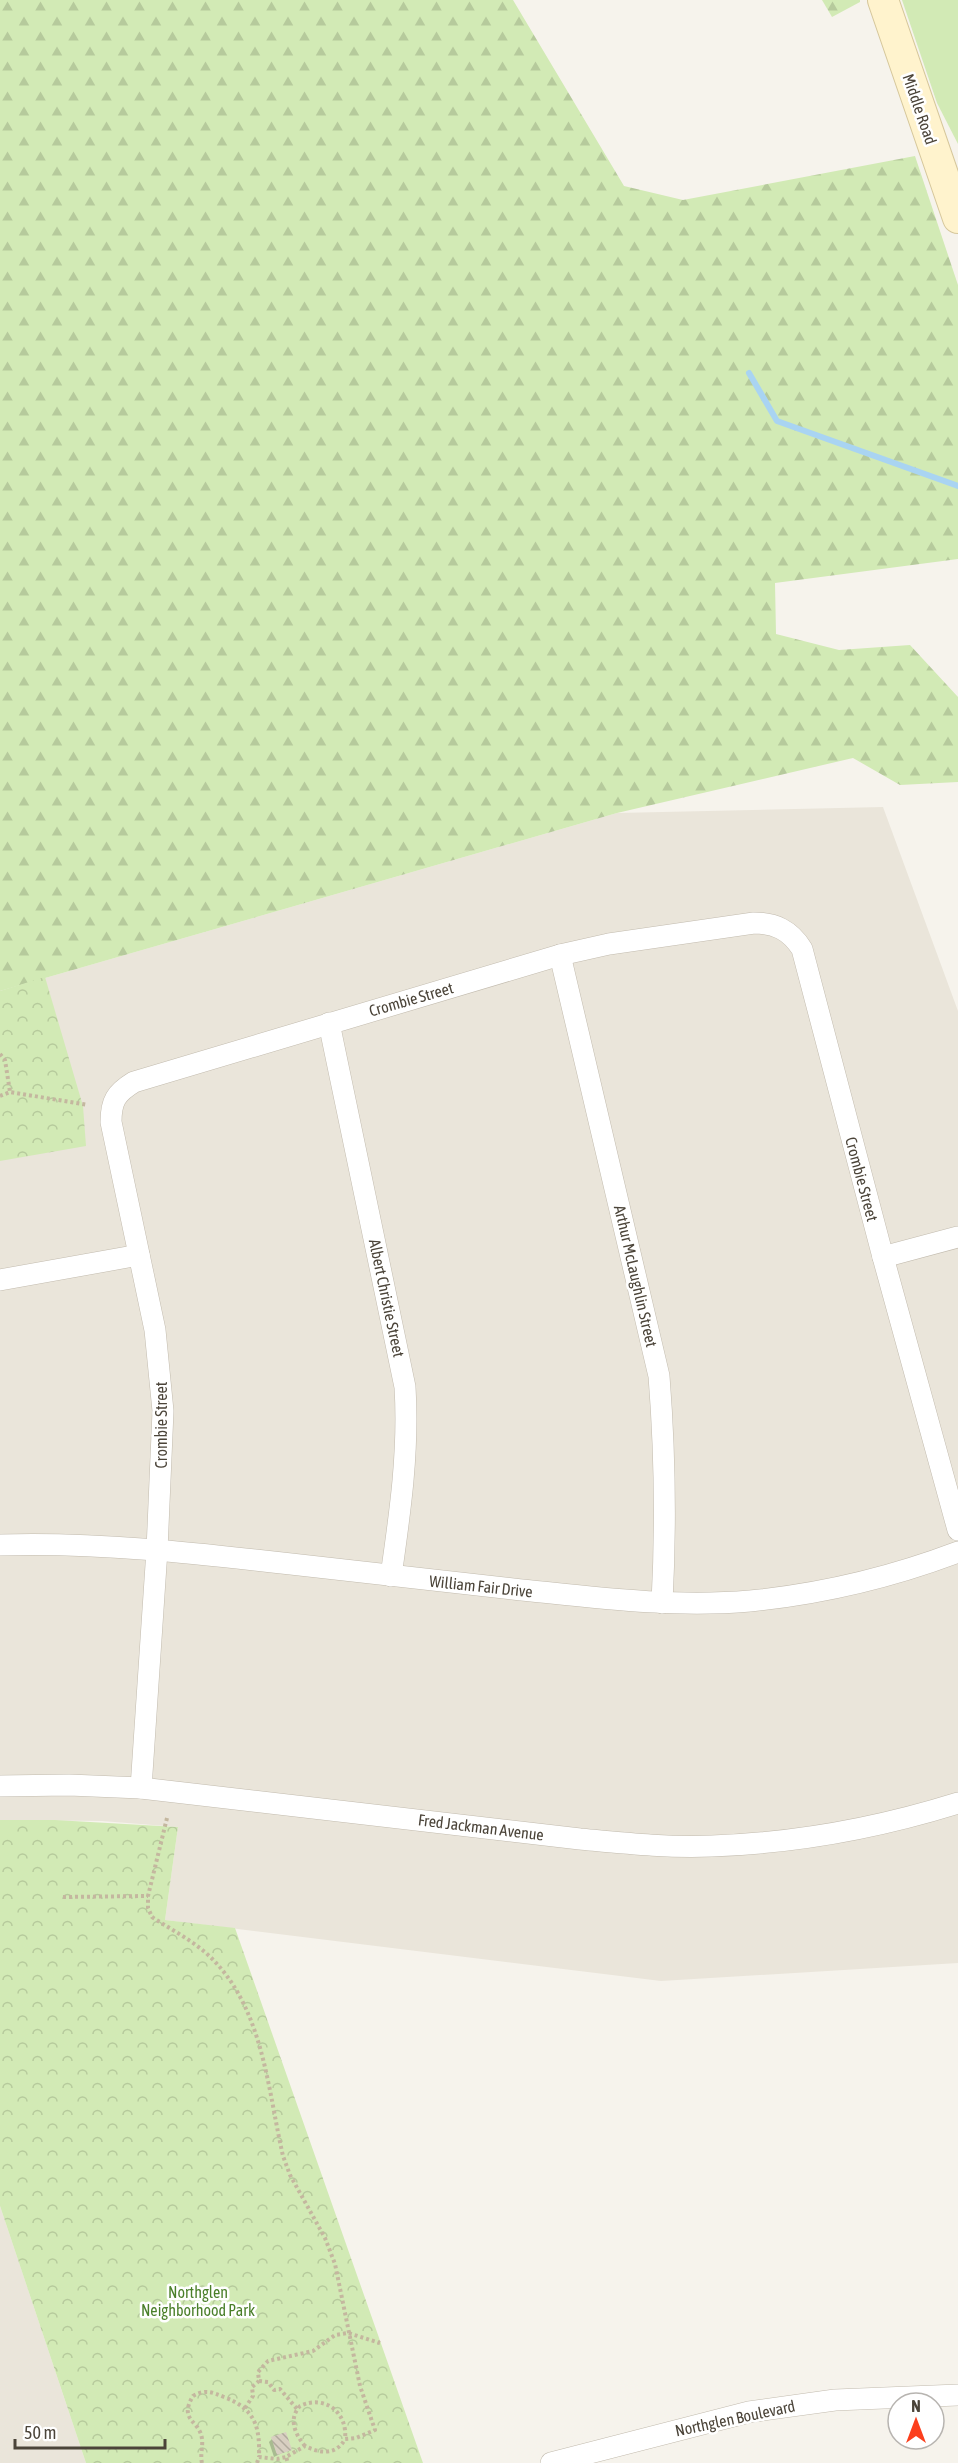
<svg xmlns="http://www.w3.org/2000/svg" width="958" height="2463" viewBox="0 0 958 2463" font-family="'Asap Condensed',sans-serif">
<style>
.residential{fill:#eae5da}
.green{fill:#d2eab5}
.forest{fill:url(#forest-firs)}
.park{fill:url(#park-crowns)}
.shadow{fill:#0003}
.lines{fill:none;stroke-linecap:round;stroke-linejoin:round}
.stream{stroke:#a9d4f2;stroke-width:6}
.building{fill:url(#building-back-hatch)}
.street-casing{stroke:#c2bbae;stroke-width:22}
.secondary-casing{stroke:#d6c79b;stroke-width:32}
.path{stroke:#c4b79f;stroke-width:4;stroke-dasharray:3 3;stroke-linecap:butt}
.street{stroke:#fff;stroke-width:21}
.secondary{stroke:#fff3cd;stroke-width:30}
.labels{text-anchor:middle;stroke-width:5;stroke-linejoin:round;paint-order:stroke}
.street-label{font-size:16px;fill:#4b4439;stroke:#fff}
.park-label{font-size:16px;fill:#4a7f2a;stroke:#fff}
</style>
<defs>
<pattern id="forest-firs" width="22" height="20" patternUnits="userSpaceOnUse" patternTransform="scale(1.5)"><rect width="22" height="20" fill="#d2eab5"/><path d="M5 1l3.5 6h-7zM16 11l3.5 6h-7z" fill="#b6ca9c"/></pattern>
<pattern id="park-crowns" width="20" height="18" patternUnits="userSpaceOnUse" patternTransform="scale(1.5)"><rect width="20" height="18" fill="#d2eab5"/><path d="M2 6a3 3 0 1 1 6 0M12 15a3 3 0 1 1 6 0" fill="none" stroke="#b6ca9c"/></pattern>
<pattern id="building-back-hatch" width="6" height="6" patternUnits="userSpaceOnUse" patternTransform="scale(1.5)"><rect width="6" height="6" fill="#d8cfc1"/><path d="M-1 5l2 2M0 0l6 6M5-1l2 2" fill="none" stroke="#b1aa9e"/></pattern>
</defs>
<rect width="100%" height="100%" fill="#f6f3ec"/>
<g class="residential">
<polygon points="883,807 958,1011 958,1963 661,1981 165,1920 178,1827 102,1821 0,1820 0,991 617,813"/>
<polygon points="0,2206 86,2463 0,2463"/>
</g>
<polygon class="green" points="902,0 958,0 958,144 937,103"/>
<g class="forest">
<polygon points="0,0 513,0 624,186 683,200 915,156 958,285 958,559 775,583 776,634 839,650 910,645 958,697 958,782 900,785 853,758 617,813 0,991"/>
<polygon points="822,0 860,0 860,2 832,17"/>
</g>
<g class="park">
<polygon points="45,977 83,1106 86,1146 0,1161 0,991"/>
<polygon points="0,1820 55,1820 178,1827 165,1920 235,1928 423,2463 86,2463 0,2206"/>
</g>
<polygon class="shadow" points="272,2439 290,2449 274,2457 269,2442"/>
<g class="lines">
<polyline class="stream" points="749,373 777,421 958,486"/>
</g>
<polygon class="building" points="286,2432 292,2450 277,2455 271,2437"/>
<g class="lines">
<g class="street-casing">
<g id="street">
<path d="M560,955L659,1376C665,1452 666,1527 662,1603"/>
<path d="M329,1023L405,1387C409,1451 400,1513 391,1576"/>
<polyline points="883,1257 958,1237"/>
<polyline points="0,1280 139,1255"/>
<path d="M0,1545C97,1542 194,1553 291,1564C365,1573 439,1581 513,1589C592,1597 671,1608 750,1601C820,1594 892,1577 958,1552"/>
<path d="M0,1786L69,1785L141,1788L580,1839C623,1843 668,1848 712,1846C796,1843 878,1828 958,1803"/>
<path d="M141,1788L157,1550L163,1411L155,1330L111,1122C111,1101 116,1093 134,1082L560,955L609,944L754,923C775,923 790,930 802,949L883,1257L958,1530"/>
<polyline points="551,2463 749,2412 835,2400 958,2395"/>
</g>
</g>
<g class="secondary-casing">
<polyline id="secondary" points="883,0 958,218"/>
</g>
<g class="path">
<polyline points="0,1054 5,1060 10,1092"/>
<polyline points="0,1096 10,1092 88,1105"/>
<path d="M167,1818L148,1896V1908L152,1917C170,1929 190,1939 206,1953C263,2004 267,2086 283,2156L290,2175L325,2238L335,2264L360,2386L375,2430L356,2438L345,2439C336,2456 319,2453 305,2446L286,2457L288,2463"/>
<polyline points="63,1897 148,1896"/>
<polyline points="259,2381 268,2382 274,2390 280,2389 297,2409"/>
<polyline points="245,2408 253,2396 252,2387 259,2381 258,2372 268,2361 313,2351 335,2335 348,2333 380,2343"/>
<path d="M305,2446C295,2434 288,2419 300,2406C325,2394 348,2413 345,2439"/>
<path d="M202,2463C200,2455 203,2447 202,2439C200,2420 178,2421 193,2396C205,2389 212,2392 224,2397C255,2409 260,2426 259,2457"/>
<polyline points="257,2463 259,2457 277,2459 286,2457"/>
</g>
<use href="#street" class="street"/>
<use href="#secondary" class="secondary"/>
</g>
<g class="labels">
<g class="street-label">
<text transform="translate(920 109) rotate(71)" y="6">Middle Road</text>
<text transform="translate(411 999) rotate(-16)" y="6">Crombie Street</text>
<text transform="translate(862 1179) rotate(75)" y="6">Crombie Street</text>
<text transform="translate(636 1276) rotate(77)" y="6">Arthur McLaughlin Street</text>
<text transform="translate(387 1298) rotate(78)" y="6">Albert Christie Street</text>
<text transform="translate(161 1425) rotate(-90)" y="6">Crombie Street</text>
<text transform="translate(481 1586) rotate(6)" y="6">William Fair Drive</text>
<text transform="translate(481 1827) rotate(7)" y="6">Fred Jackman Avenue</text>
<text transform="translate(735 2418) rotate(-12)" y="6">Northglen Boulevard</text>
</g>
<g class="park-label">
<text x="198" y="2298">Northglen<tspan x="198" dy="18">Neighborhood Park</tspan></text>
</g>
</g>
<g transform="translate(916 2421)"><circle r="28" fill="#ffffff" stroke="#b7b4b0" stroke-width="1.5"/>
<path d="M0-4.5L10 22L0 15L-10 22Z" fill="#fc3f1d"/>
<text y="-9" font-size="16" font-weight="bold" text-anchor="middle" fill="#4b4439">N</text>
</g>
<path d="M15 2439v9h150v-9" fill="none" stroke="#4b4439" stroke-width="3"/>
<text x="24" y="2439" font-size="18" fill="#4b4439" stroke="#ffffff" stroke-width="4.5" paint-order="stroke">50 m</text>
</svg>
